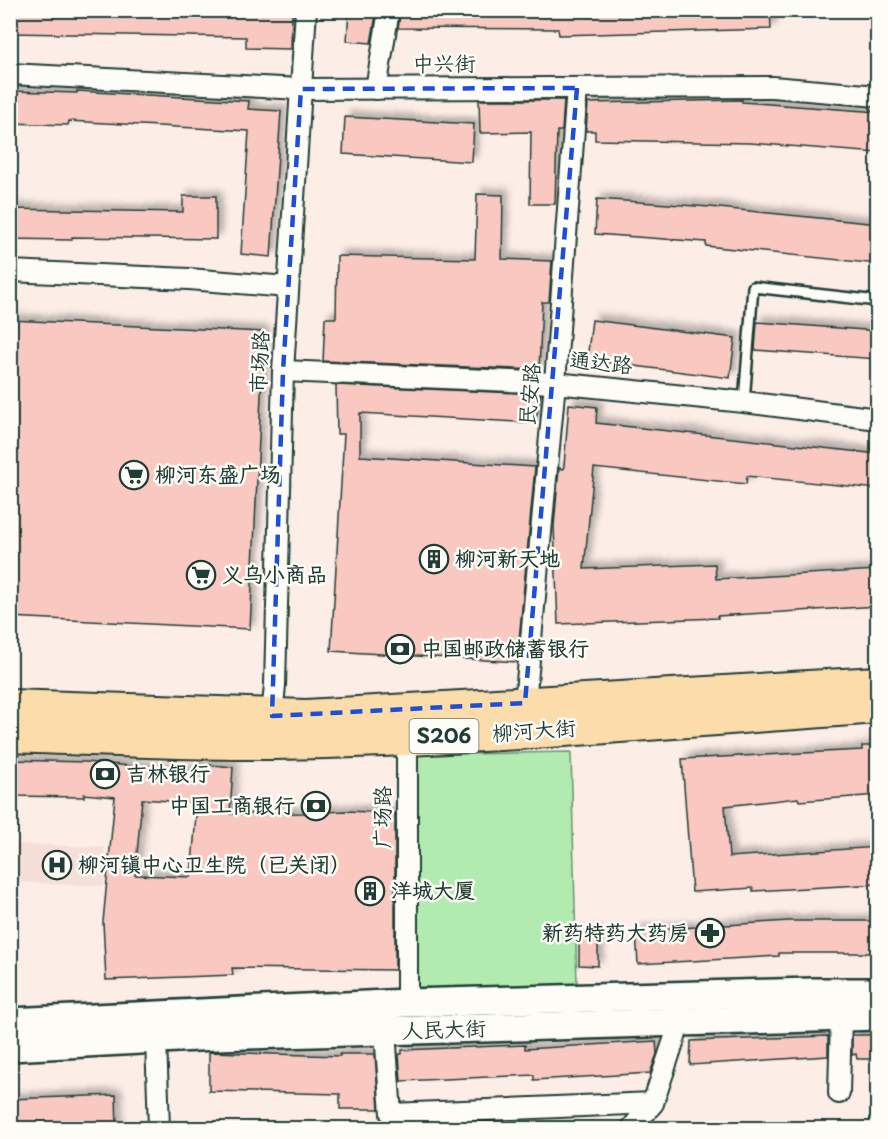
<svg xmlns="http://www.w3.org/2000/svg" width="888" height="1139" viewBox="0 0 888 1139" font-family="'Playpen Sans','LXGW WenKai TC',sans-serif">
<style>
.built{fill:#f7dfd9}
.green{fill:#b1ebb0;stroke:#689472;stroke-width:1.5}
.building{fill:#f9c9c1;stroke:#1f3d34;stroke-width:1.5;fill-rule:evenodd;filter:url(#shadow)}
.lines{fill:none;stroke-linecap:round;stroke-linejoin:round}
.lane-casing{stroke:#1f3d34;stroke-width:14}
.street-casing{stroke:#1f3d34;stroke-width:24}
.secondary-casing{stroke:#1f3d34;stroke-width:32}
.primary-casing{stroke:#1f3d34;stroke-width:36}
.lane{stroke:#fdfcf7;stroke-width:9}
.street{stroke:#fdfcf7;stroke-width:20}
.secondary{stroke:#fdfcf7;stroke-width:27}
.primary{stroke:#fddcac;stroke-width:32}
.marked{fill:none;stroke:#1d4ed8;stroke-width:4.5;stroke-dasharray:12 8;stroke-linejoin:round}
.labels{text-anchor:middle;stroke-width:5;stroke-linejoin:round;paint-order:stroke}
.shield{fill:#fdfcf7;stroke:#62766e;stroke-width:1.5}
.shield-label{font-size:20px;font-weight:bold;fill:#1f3d34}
.street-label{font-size:21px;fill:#1f3d34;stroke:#fdfcf7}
.poi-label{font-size:21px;font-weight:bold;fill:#1f3d34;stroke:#fdfcf7;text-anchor:start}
</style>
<defs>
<filter id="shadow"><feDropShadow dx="5.5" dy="-5.5" stdDeviation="3" flood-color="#0004"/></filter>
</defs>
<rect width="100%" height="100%" fill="#fcede7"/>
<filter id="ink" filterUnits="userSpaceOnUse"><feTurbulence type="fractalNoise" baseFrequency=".0167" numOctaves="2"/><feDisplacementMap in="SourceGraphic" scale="12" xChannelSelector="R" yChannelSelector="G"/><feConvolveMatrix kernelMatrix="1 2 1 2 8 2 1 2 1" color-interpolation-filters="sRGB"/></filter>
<g filter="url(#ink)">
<polygon class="built" points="11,844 105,847 104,886 11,882"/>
<polygon class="green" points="571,752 577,985 418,989 413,755"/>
<g class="building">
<polygon points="10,10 292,10 291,49 246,48 246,37 10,33"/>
<polygon points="349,10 377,10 371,43 347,41"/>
<polygon points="401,10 770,10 771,29 559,35 558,29 398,28"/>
<polygon points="10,91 77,93 77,91 249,101 248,109 281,111 271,257 241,254 249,131 69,121 68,125 10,123"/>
<polygon points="479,100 564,100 562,131 557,131 555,204 530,204 531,132 480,133"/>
<polygon points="742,100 742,102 878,112 878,153 750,143 595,140 595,131 586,131 588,103"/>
<polygon points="345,117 474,124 472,162 343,154"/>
<polygon points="477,194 503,195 502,259 552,261 549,302 542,302 539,370 323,361 325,318 336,318 337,256 475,259"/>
<polygon points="183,196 216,196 216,239 72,237 72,240 10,239 10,209 183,212"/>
<polygon points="597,199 710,207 878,224 878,264 706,246 706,242 595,234"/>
<polygon points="10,320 264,332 250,629 10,617"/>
<polygon points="592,320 735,338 730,378 587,360"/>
<polygon points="757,322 878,331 878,359 755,350"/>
<polygon points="336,385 541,394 535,423 360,413 360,456 535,467 517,662 331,651 344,434 337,434"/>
<polygon points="569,404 597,407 596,423 878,454 878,489 747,476 746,484 594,468 584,569 715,564 716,579 878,570 878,606 717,616 718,618 558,624 554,526 559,468 563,469 564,466"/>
<polygon points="862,746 878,746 878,795 799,801 798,798 725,806 729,857 878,847 878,884 753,891 753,888 692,892 682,759 862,750"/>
<path d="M10,760L85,762L200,772V764L233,767L230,814L306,813L346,811L395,813V970L232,968L233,975L106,980L103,922L115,797L84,794V797L10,796ZM142,799L197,803L191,877L135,875Z"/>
<polygon points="788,921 878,921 878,953 779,953 779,956 638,964 636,931"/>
<polygon points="579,934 598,934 598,966 579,965"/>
<polygon points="852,1035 878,1035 878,1059 857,1059 856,1054 852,1055"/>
<polygon points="828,1036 828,1056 690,1065 691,1041"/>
<polygon points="656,1041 657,1054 650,1073 534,1080 534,1075 401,1081 399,1054 402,1054 402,1050 525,1045 525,1049"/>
<polygon points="209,1052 340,1056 340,1054 375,1054 379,1109 340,1109 340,1094 209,1091"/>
<polygon points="116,1095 117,1128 10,1128 10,1099"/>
</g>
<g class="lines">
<g class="lane-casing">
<polyline id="lane" points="744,402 753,287 878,301"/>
</g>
<g class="street-casing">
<g id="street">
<polyline points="10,74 301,89 772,87 878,96"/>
<polyline points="376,89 389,10"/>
<polyline points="10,271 189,279 288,287"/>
<polyline points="283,371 555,383 744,402 878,419"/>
<polyline points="525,703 555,383 577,88"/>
<polyline points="272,716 275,685 283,371 306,10"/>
<polyline points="407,1003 407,739"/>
<polyline points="385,1018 385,1032 391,1114 653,1103"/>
<polyline points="156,1039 159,1128"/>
<polyline points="839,1093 841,1016"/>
<polyline points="632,1128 653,1103 680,1022 680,1011"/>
</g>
</g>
<g class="secondary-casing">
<g id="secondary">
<polyline points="10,1022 407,1003 812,992 878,992"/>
<polyline points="10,1047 216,1036 878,1016"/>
</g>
</g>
<g class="primary-casing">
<g id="primary">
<polyline points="10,706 306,716 878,683"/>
<path d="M10,736C98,739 186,744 274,743C475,740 677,721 878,707"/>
</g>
</g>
<use href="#lane" class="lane"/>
<use href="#street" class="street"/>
<use href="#secondary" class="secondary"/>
<use href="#primary" class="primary"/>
</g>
</g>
<path class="marked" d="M577,88L525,703L272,716L283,371L301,89Z"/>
<defs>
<g id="supermarket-ring" transform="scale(1.5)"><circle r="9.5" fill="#fdfcf7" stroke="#1f3d34" stroke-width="1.5"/><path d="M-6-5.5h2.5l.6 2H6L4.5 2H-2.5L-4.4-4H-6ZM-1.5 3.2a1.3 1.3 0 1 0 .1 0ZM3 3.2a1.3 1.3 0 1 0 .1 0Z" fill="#1f3d34"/></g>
<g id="building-ring" transform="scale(1.5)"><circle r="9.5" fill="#fdfcf7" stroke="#1f3d34" stroke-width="1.5"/><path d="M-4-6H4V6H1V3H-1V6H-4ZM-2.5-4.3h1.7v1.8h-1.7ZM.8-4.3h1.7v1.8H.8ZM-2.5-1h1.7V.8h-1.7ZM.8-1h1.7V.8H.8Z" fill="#1f3d34"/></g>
<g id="bank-ring" transform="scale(1.5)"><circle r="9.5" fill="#fdfcf7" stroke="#1f3d34" stroke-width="1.5"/><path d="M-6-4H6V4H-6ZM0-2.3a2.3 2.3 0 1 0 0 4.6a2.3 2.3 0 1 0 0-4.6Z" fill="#1f3d34"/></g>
<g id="hospital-ring" transform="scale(1.5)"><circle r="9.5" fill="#fdfcf7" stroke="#1f3d34" stroke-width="1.5"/><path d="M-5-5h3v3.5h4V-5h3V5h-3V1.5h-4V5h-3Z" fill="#1f3d34"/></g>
<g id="pharmacy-ring" transform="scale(1.5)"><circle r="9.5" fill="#fdfcf7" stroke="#1f3d34" stroke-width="1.5"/><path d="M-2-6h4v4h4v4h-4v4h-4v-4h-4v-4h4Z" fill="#1f3d34"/></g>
</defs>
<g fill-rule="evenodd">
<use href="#supermarket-ring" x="134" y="475"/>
<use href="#building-ring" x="434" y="559"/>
<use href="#supermarket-ring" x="201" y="575"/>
<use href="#bank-ring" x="400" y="649"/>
<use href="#bank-ring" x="105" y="774"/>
<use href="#bank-ring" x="316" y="806"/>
<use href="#hospital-ring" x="57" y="865"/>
<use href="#building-ring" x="370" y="891"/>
<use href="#pharmacy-ring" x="710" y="933"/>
</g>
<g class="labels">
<rect class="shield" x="409.5" y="719" width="69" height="34" rx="4.5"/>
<g class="shield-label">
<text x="444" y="743">S206</text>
</g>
<g class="street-label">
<text x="444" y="71">中兴街</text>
<text transform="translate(260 362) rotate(-87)" y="7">市场路</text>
<text transform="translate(601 363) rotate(6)" y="7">通达路</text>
<text transform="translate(530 394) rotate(-85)" y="7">民安路</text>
<text transform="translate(534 731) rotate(-4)" y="7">柳河大街</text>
<text transform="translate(383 817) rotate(-90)" y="7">广场路</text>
<text transform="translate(444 1030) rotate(-2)" y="7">人民大街</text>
</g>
<g class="poi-label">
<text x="155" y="482">柳河东盛广场</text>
<text x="455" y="566">柳河新天地</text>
<text x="222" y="582">义乌小商品</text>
<text x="421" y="656">中国邮政储蓄银行</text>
<text x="126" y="781">吉林银行</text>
<text x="295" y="813" text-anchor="end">中国工商银行</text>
<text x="78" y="872">柳河镇中心卫生院（已关闭）</text>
<text x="391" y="898">洋城大厦</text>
<text x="689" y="940" text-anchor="end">新药特药大药房</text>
</g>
</g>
<rect width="888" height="1139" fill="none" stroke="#fdfcf7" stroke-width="36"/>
<rect x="18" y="18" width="852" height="1103" fill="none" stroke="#1f3d34" stroke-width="2" filter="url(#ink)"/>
</svg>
